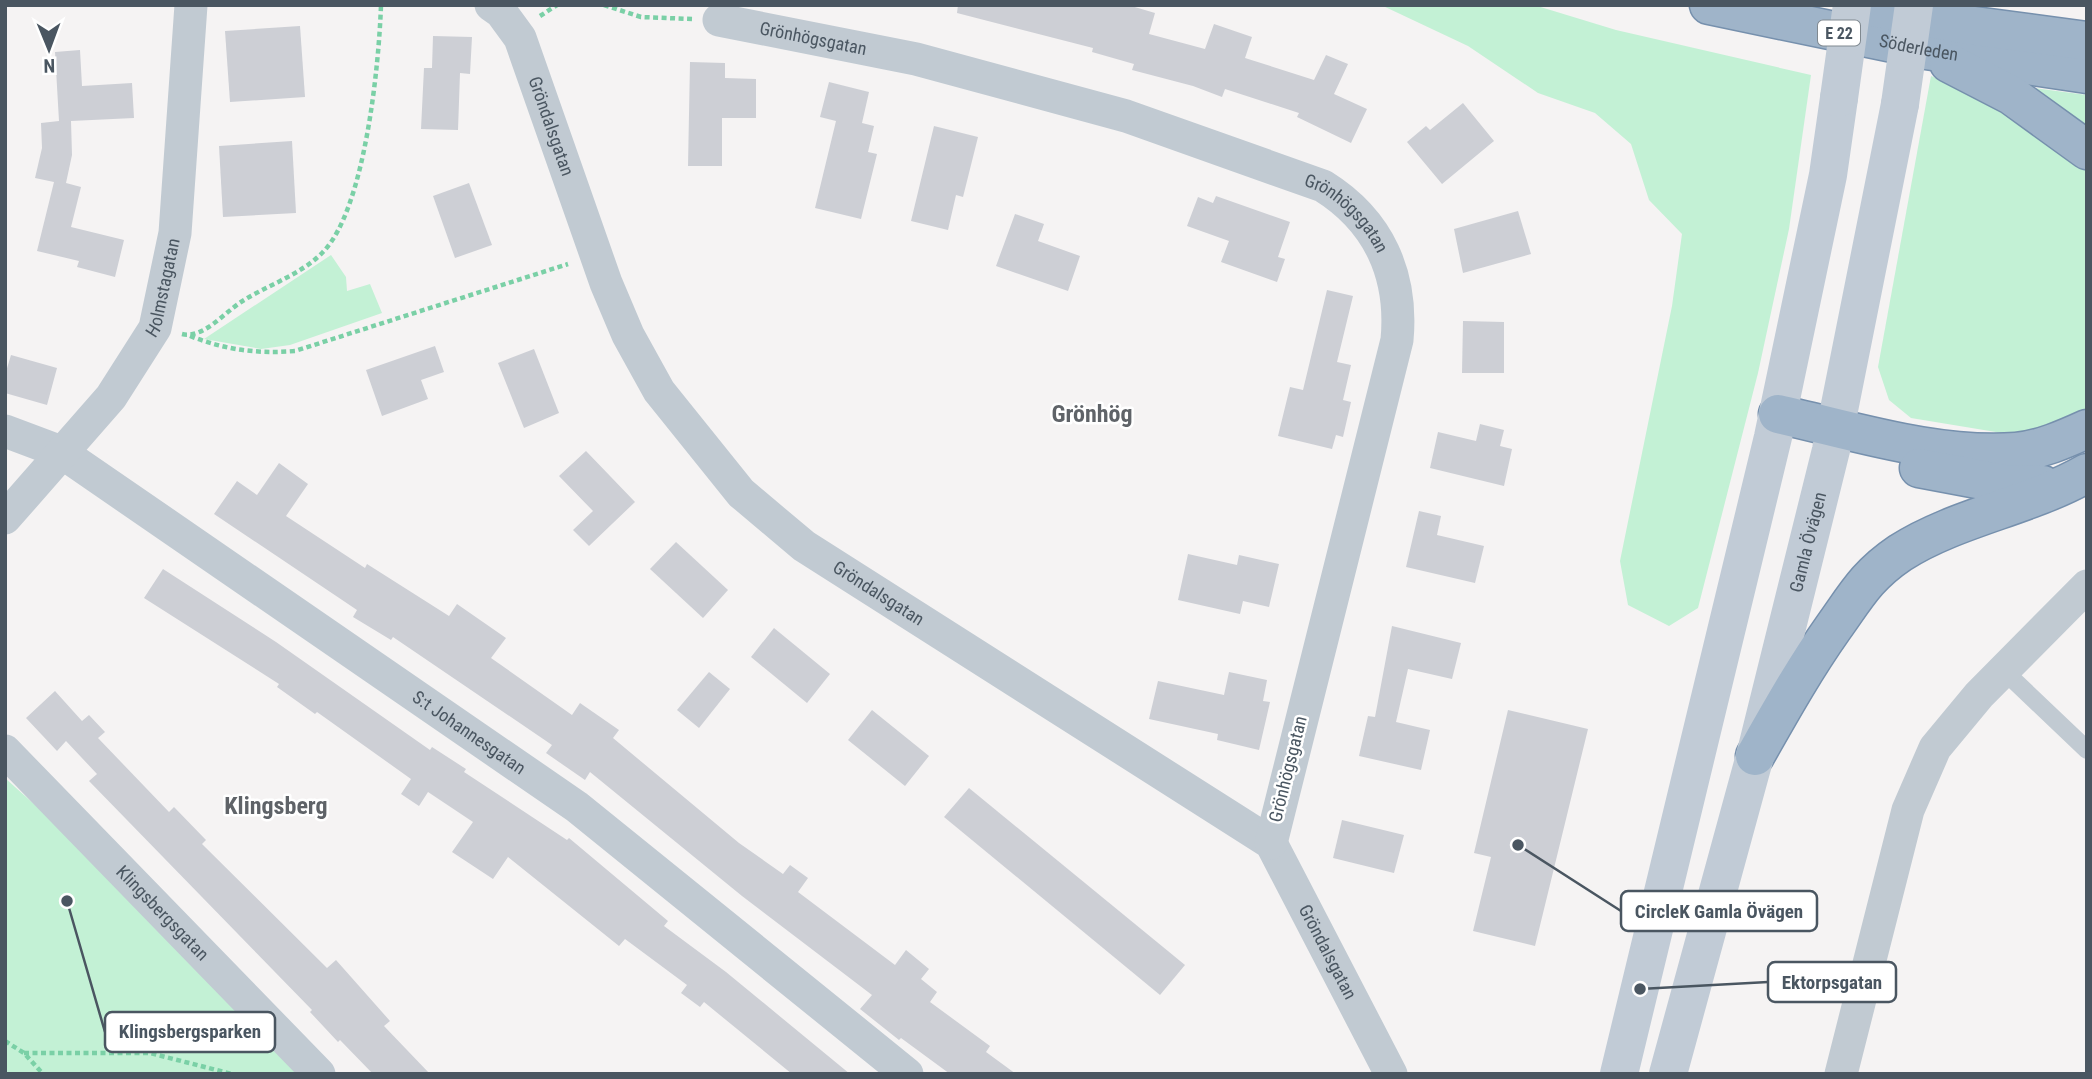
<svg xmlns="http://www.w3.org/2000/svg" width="2092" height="1079" viewBox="0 0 2092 1079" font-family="'Roboto Condensed',sans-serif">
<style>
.green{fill:#c3f1d5}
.building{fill:#cdcfd5}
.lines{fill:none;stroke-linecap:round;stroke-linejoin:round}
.trunk-casing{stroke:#7690ad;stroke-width:41}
.path{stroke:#7ad0a6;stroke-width:4.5;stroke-dasharray:5 3.5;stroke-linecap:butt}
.service{stroke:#c1cad2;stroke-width:18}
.minor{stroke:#c1cad2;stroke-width:33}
.secondary{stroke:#c1cbd6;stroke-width:38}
.trunk{stroke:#9fb4c9;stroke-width:38}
.secondary-bridge{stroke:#c1cbd6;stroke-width:38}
.labels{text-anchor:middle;stroke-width:5;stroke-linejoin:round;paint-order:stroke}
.shield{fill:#fff;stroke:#808990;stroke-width:2}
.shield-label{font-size:16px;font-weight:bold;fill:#4a5661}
.street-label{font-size:18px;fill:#4a5661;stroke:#fff}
.district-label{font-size:24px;font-weight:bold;fill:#5f6368;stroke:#fff}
.leader{fill:none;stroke:#4a5661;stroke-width:2.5}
.callout-dot{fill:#4a5661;stroke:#fff;stroke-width:2.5}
.callout{fill:#fff;stroke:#4a5661;stroke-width:2.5}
.callout-label{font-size:19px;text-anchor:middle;font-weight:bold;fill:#4a5661}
</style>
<rect width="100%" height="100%" fill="#f5f3f3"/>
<g class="green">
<polygon points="1381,5 1534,5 1616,30 1811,75 1789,229 1758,373 1698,608 1669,626 1628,605 1620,561 1672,306 1682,234 1649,200 1631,144 1595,113 1538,93 1468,46"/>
<polygon points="1931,76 2009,109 2087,169 2087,411 2054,426 2008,434 1911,418 1889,400 1878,367"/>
<polygon points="2026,87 2087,95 2087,128"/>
<polygon points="331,255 346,277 347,291 370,284 382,313 290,345 261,349 204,339"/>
<polygon points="5,778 54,822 299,1074 5,1074"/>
</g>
<g class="building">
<polygon points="958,5 1128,5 1155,13 1149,34 1205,49 1214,24 1252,37 1245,58 1314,80 1326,55 1348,64 1334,94 1367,109 1351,143 1297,117 1299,113 1225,89 1222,97 1193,86 1132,70 1134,64 1092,52 1093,48 957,13"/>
<polygon points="300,26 305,97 230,102 225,31"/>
<polygon points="433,36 472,37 470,74 460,73 458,130 421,129 424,68 432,68"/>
<polygon points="80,50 82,86 132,83 134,118 71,121 72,155 66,183 81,187 71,227 124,240 115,277 77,267 79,261 37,251 54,182 35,178 42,148 41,123 59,121 55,52"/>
<polygon points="690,62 725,63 725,78 756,79 756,118 722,118 722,166 688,166"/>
<polygon points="829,82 869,92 862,123 874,126 868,152 877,154 861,219 815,208 836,121 820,117"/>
<polygon points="1463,103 1494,141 1442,184 1407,142 1426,126 1430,130"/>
<polygon points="934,126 978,137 963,197 956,195 948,230 911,221"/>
<polygon points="292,141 296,213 223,217 219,146"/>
<polygon points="469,183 492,245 455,258 433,196"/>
<polygon points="1216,196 1290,222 1278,257 1285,259 1277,282 1221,262 1229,241 1187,226 1198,197 1213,203"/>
<polygon points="1518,211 1531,254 1463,273 1454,229"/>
<polygon points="1015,214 1044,224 1038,241 1080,256 1068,291 996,266"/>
<polygon points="1327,290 1353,296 1337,362 1351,365 1343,400 1351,402 1343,437 1336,435 1332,449 1278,436 1290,387 1303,390"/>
<polygon points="1463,321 1504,322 1504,373 1462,373"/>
<polygon points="435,346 444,372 421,380 428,399 382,416 366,370"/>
<polygon points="534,349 559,413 524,428 498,363"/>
<polygon points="11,355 57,368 47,405 5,393 5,375"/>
<polygon points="1480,424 1504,430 1500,446 1512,449 1504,486 1430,468 1438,432 1476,441"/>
<polygon points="586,451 635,502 589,546 573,530 593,511 559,476"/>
<polygon points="279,463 308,484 286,516 365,568 367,564 449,616 457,604 506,638 491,658 572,715 580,703 619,730 613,738 739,843 783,874 790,865 808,878 798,892 895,965 906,950 929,969 921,979 937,992 930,1002 990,1046 986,1052 1016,1074 950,1074 901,1038 899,1040 860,1009 872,995 742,896 590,772 585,780 546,753 552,745 393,637 391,640 353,617 357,610 214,514 237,481 257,495"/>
<polygon points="1419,511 1441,516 1437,535 1484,546 1475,583 1406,567"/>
<polygon points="676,542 728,590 703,618 650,569"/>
<polygon points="1188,554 1237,565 1239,555 1279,564 1269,607 1243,601 1240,614 1178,600"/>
<polygon points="163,569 276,642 430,750 432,747 466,769 464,772 567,840 569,838 668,921 664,926 726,972 850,1074 792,1074 704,1002 700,1007 681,993 687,985 625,939 619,946 508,857 493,879 452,852 473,822 428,792 419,806 401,794 411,779 317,712 315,714 277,687 279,684 144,598"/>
<polygon points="1392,626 1461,643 1452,679 1408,669 1396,722 1430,730 1421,770 1359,756 1368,716 1375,717"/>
<polygon points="774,628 830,674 807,703 751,657"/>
<polygon points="709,672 730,689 699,728 677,710"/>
<polygon points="1229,672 1267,680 1263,701 1270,702 1259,750 1217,740 1218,734 1149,719 1158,681 1224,695"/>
<polygon points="55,691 82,721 89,715 105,732 98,738 169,812 174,807 206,840 202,844 327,968 336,960 390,1021 384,1026 430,1074 373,1074 340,1040 338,1042 310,1012 312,1010 89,781 97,774 66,741 57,751 26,718"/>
<polygon points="872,710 929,756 905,786 848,740"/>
<polygon points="1508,710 1588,729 1535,946 1473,931 1491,857 1474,853"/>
<polygon points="969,788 1185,965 1160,995 944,817"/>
<polygon points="1342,820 1404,835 1394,873 1333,858"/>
</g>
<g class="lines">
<g class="trunk-casing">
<g id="trunk">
<path id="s7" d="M1709,5L1926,50L2087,74"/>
<polyline points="1862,5 1967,25 2087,41"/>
<polyline points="1949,63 2011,95 2087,150"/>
<path d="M1778,414C1854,431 1937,458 2016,452C2040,450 2065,439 2087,429"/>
<polyline points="1919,468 2004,484 2043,485"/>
<path d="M1755,756C1780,712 1804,669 1833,628C1856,596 1866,576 1900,553C1956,517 2030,506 2087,473"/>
</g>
</g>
<g class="path">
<polyline points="604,5 641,17 692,19"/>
<polyline points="540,16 557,5"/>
<path d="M182,334C203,339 224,313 241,302C267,285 301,275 323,252C365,209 379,65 381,5"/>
<path d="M190,336C226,350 257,354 295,351L568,264"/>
<polyline points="5,1041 24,1053 43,1074"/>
<polyline points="24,1053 150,1053 232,1074"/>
</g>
<polyline class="service" points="2003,670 2087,750"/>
<g class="minor">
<path id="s1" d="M491,5L501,12L520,38L606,283L628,335L659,391L741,493L804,546L1271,843L1391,1074"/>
<path id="s2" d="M719,20L916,59L1126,116L1323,186C1379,221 1403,275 1397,340L1271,843"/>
<path id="s3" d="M5,431L61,452L577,807L907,1074"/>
<path id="s4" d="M5,518L111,397L155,328L175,233L191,5"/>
<path id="s5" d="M5,751L319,1074"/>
<polyline points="1841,1074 1908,810 1935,748 1979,695 2087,586"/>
</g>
<g class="secondary">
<polyline points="1619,1074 1773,437 1828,175 1839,98"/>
<path id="s6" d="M1668,1074L1755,756L1831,450L1900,104"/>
</g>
<use href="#trunk" class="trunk"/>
<g class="secondary-bridge">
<polyline points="1839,98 1852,5"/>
<polyline points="1900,104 1914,5"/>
</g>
</g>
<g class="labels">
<rect class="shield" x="1818" y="20.5" width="42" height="25" rx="5"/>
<g class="shield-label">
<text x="1839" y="39">E 22</text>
</g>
<g class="street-label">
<text dy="6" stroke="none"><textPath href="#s2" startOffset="96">Grönhögsgatan</textPath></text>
<text dy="6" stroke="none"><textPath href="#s7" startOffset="214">Söderleden</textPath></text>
<text dy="6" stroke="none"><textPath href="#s1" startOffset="138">Gröndalsgatan</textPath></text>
<text dy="6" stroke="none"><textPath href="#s2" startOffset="663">Grönhögsgatan</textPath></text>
<text dy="6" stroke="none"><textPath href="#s4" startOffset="284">Holmstagatan</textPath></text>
<text dy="6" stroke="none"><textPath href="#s6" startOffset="550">Gamla Övägen</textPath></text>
<text dy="6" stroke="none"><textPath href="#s1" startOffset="726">Gröndalsgatan</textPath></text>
<text dy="6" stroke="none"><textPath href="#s3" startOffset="555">S:t Johannesgatan</textPath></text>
<text transform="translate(1288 769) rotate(-76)" y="6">Grönhögsgatan</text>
<text dy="6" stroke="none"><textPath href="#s5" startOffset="226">Klingsbergsgatan</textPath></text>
<text dy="6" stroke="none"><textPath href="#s1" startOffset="1314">Gröndalsgatan</textPath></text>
</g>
<g class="district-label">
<text x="1092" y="422">Grönhög</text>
<text x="276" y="814">Klingsberg</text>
</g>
</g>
<path class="leader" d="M1518 845L1621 911M1640 989L1768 982M67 901L105 1032"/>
<g class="callout-dot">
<circle cx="1518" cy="845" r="7"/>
<circle cx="1640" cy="989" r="7"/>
<circle cx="67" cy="901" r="7"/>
</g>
<g class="callout">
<rect x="1621" y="891" width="196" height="40" rx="7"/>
<rect x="1768" y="962" width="128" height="40" rx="7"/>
<rect x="105" y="1012" width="170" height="40" rx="7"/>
</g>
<g class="callout-label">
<text x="1719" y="918">CircleK Gamla Övägen</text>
<text x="1832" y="989">Ektorpsgatan</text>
<text x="190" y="1038">Klingsbergsparken</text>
</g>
<rect width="2092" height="1079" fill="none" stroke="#4a5661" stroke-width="14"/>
<g transform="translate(49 49) rotate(179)" stroke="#ffffff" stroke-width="5" paint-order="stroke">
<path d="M0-5L12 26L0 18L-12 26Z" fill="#4a5661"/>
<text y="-10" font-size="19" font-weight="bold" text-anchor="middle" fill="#4a5661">N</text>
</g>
</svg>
